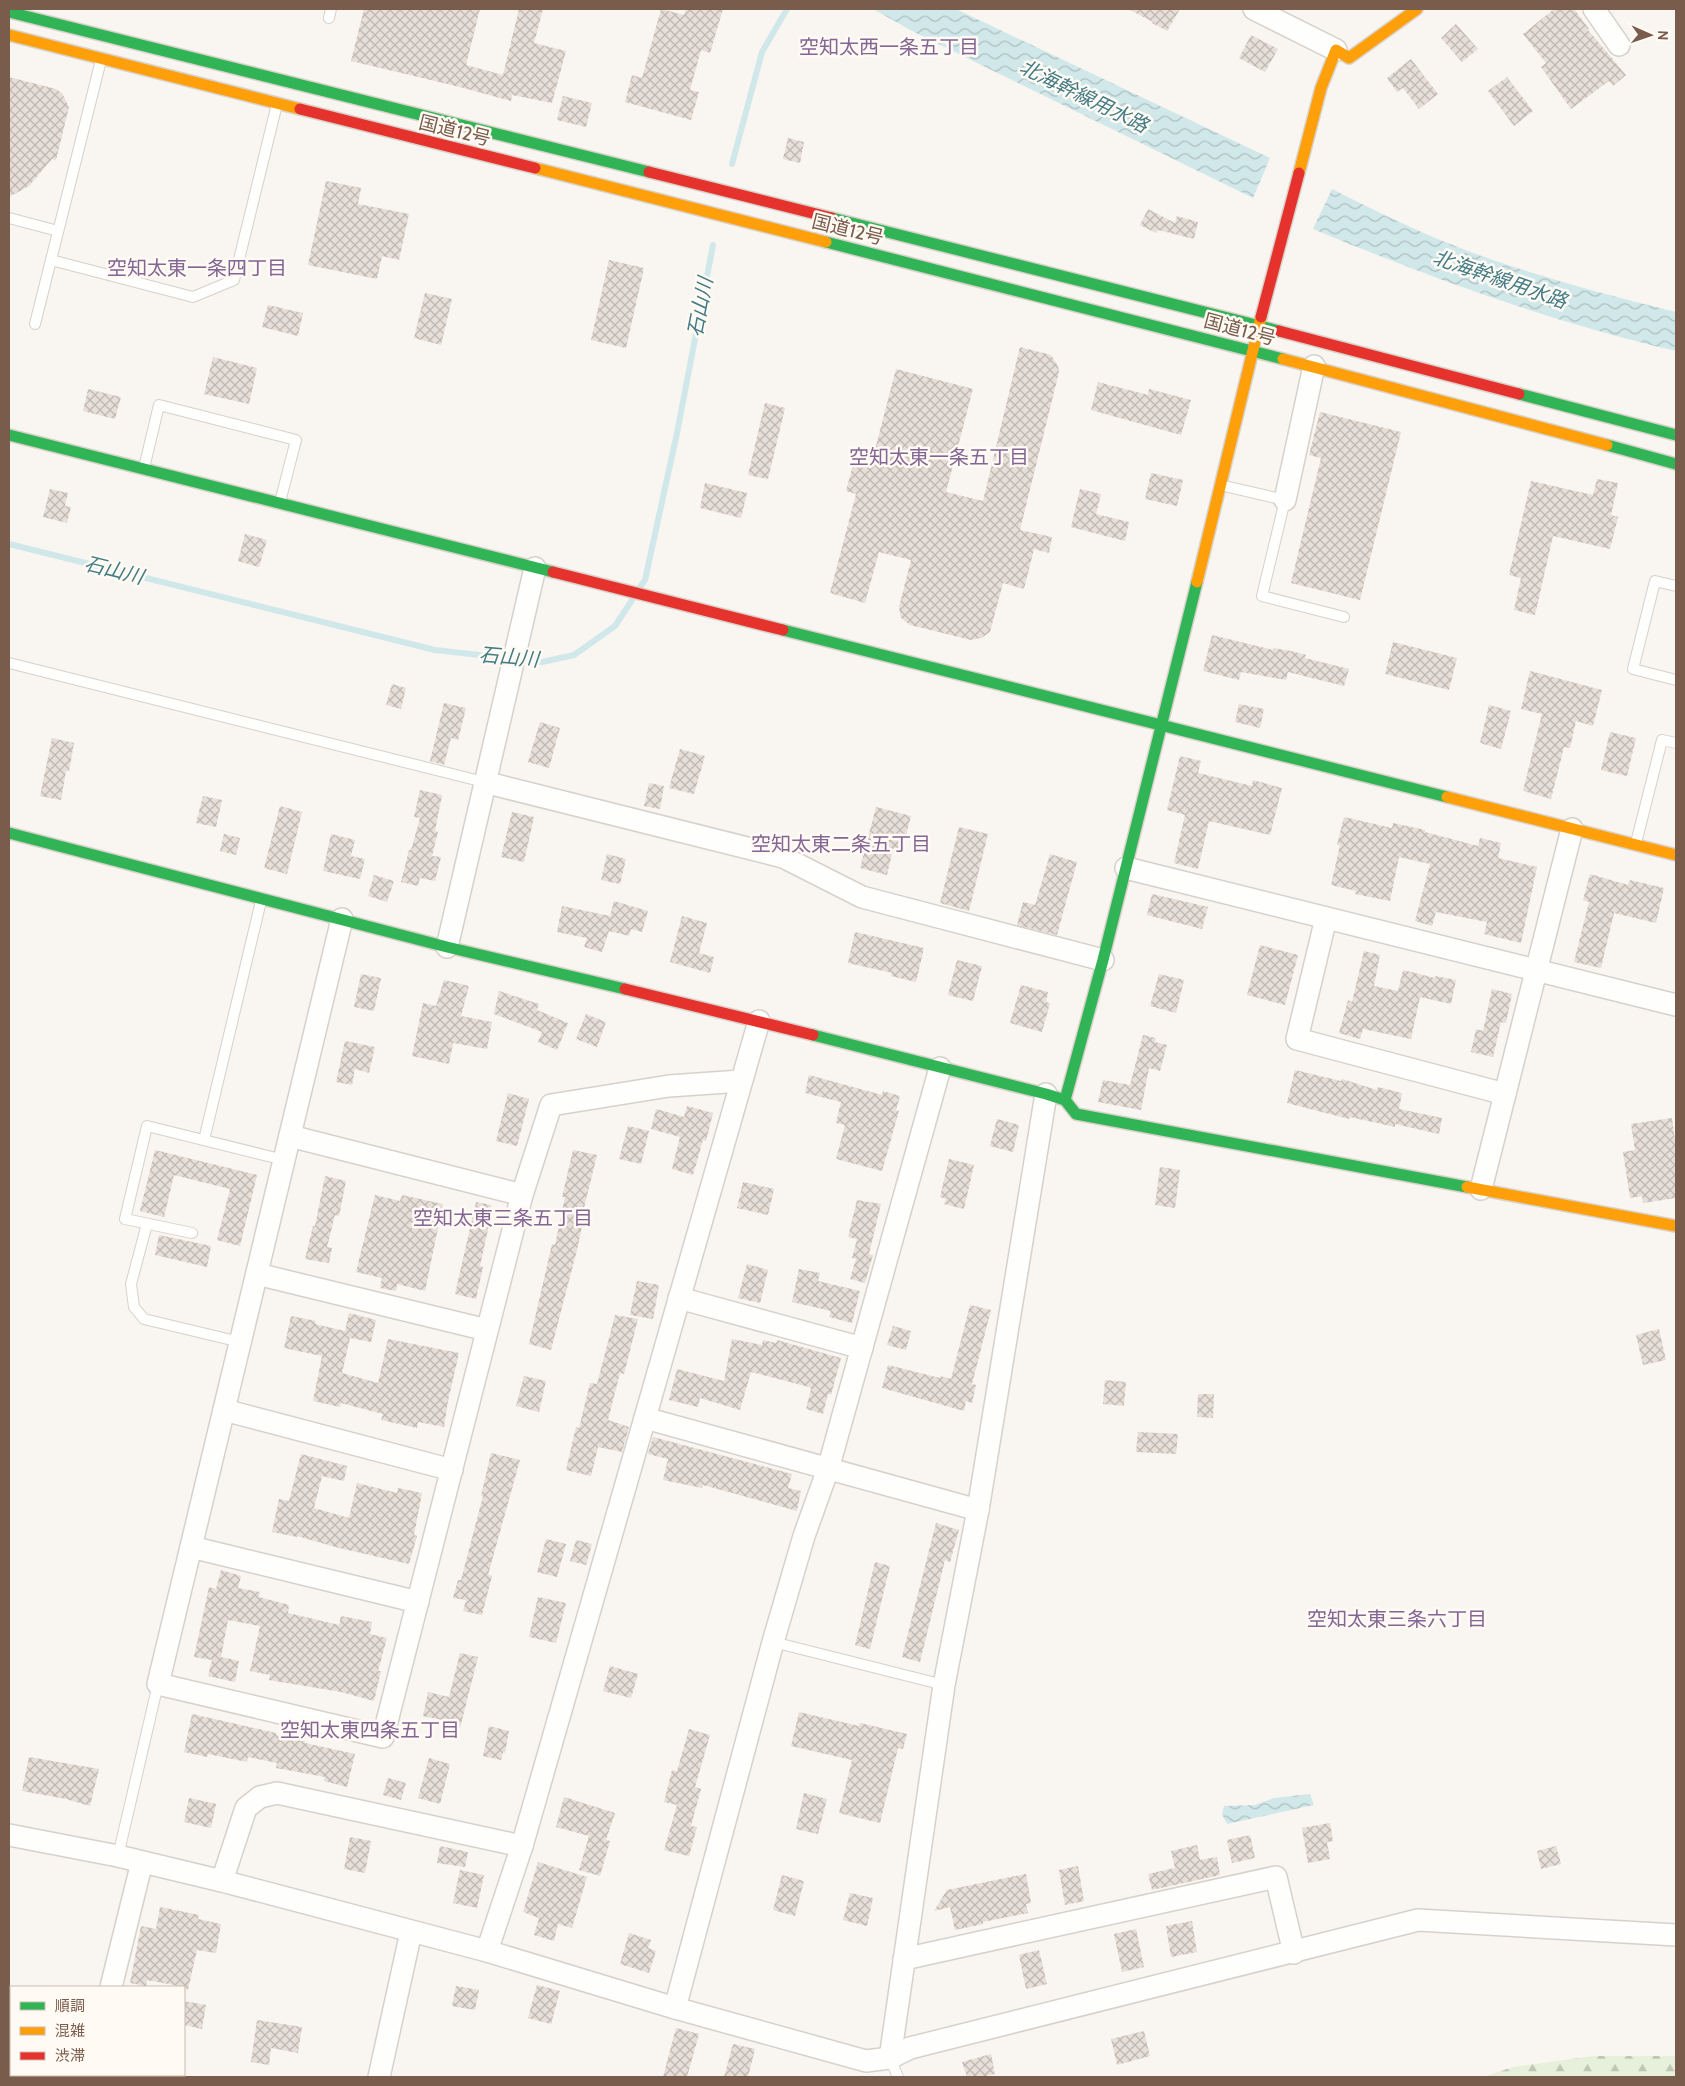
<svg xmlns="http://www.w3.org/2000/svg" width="1685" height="2086" viewBox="0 0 1685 2086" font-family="Cabin,'Noto Sans JP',sans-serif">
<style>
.forest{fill:url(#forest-firs)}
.water{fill:url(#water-waves)}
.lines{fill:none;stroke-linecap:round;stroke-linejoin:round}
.stream{stroke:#d0e8ea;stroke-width:6}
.building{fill:url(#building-cross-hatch)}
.lane-casing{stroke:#d7d1cb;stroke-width:12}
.street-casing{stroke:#d7d1cb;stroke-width:24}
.fast-casing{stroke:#d9d2cb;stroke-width:14}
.slow-casing{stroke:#d9d2cb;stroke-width:14}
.jam-casing{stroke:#d9d2cb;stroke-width:14}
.lane{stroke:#fefefd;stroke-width:10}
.street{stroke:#fefefd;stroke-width:21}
.fast{stroke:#30b455;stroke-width:11}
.slow{stroke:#ff9f0a;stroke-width:11}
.jam{stroke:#e5322d;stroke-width:11}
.labels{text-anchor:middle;stroke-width:5;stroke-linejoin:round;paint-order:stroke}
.street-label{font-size:19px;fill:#7a5c4d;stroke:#fffaf3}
.neighbourhood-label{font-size:20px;fill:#846695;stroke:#fffaf3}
.water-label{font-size:20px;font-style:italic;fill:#437c86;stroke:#fffaf3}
</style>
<defs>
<pattern id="forest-firs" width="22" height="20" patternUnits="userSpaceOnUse" patternTransform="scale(1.25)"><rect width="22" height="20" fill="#e7f0db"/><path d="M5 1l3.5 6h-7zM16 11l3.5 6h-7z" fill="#c0c6b4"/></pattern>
<pattern id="water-waves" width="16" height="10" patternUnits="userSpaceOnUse" patternTransform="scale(1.25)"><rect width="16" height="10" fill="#d0e8ea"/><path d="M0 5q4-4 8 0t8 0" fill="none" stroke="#aebfc0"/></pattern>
<pattern id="building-cross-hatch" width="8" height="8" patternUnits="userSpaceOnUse" patternTransform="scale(1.25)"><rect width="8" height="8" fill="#e6ded7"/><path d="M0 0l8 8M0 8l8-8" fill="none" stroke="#bfb7b1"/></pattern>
</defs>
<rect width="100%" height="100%" fill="#f9f5f0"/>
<polygon class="forest" points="1594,2056 1676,2056 1676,2077 1483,2077 1513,2067"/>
<g class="water">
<polygon points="873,9 956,9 1270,158 1253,198 914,32"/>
<path d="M1332,189C1385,216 1439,242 1496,261C1555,281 1616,297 1676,312V351C1551,322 1431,278 1313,229Z"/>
<polygon points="1310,1794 1314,1805 1227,1824 1222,1814 1224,1806 1255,1805 1274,1798"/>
</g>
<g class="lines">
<g class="stream">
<polyline points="732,164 762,52 787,9"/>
<polyline points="9,544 435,650 542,662 574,655 615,626 632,600"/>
<polyline points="640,587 645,580 677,433 713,245"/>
</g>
</g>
<g class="building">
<polygon points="364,9 480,9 466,65 503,75 519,9 543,9 534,43 566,51 552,103 512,95 511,101 460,87 351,61"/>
<polygon points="661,9 684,15 686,9 723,9 710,53 701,50 690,90 699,92 691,120 625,102 632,75 642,78"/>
<polygon points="1128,9 1180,9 1167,31 1152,23 1153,22"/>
<polygon points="1554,9 1574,9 1589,29 1588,30 1626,75 1613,86 1609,81 1571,109 1541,67 1546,63 1523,34"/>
<polygon points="1456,24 1478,49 1462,62 1441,38"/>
<polygon points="1251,35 1278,49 1265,72 1239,58"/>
<polygon points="1411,59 1438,94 1419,109 1403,88 1397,92 1387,78"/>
<polygon points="9,77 56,89 62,93 69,107 56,160 52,159 29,186 9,197"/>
<polygon points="1507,77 1533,111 1514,126 1488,91"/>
<polygon points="563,96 592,103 586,127 557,120"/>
<polygon points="788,138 804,142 800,163 783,159"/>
<polygon points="326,181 361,188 358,204 409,214 399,260 382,256 377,279 308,265"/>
<polygon points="1148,209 1175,223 1177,216 1198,222 1194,239 1158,230 1156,233 1140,225"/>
<polygon points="609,260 644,268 626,348 591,340"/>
<polygon points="425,293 452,299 441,345 414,338"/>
<polygon points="268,305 303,313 298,336 262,327"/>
<polygon points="1020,347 1051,355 1058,366 1059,372 1020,530 1052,537 1049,553 1034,549 1024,589 1003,583 990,632 981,638 971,640 910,625 901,618 899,607 911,560 879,552 865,603 830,593 856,494 846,491 854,461 871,465 896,369 973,389 946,492 983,501"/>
<polygon points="213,357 257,368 249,404 204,394"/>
<polygon points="1098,382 1148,395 1149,389 1191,400 1181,435 1091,410"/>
<polygon points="88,389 121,397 115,419 83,411"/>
<polygon points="765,403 785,408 768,479 748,475"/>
<polygon points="1320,412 1401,432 1360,600 1291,583 1321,458 1309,455"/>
<polygon points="1151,473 1183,480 1177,506 1145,499"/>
<polygon points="1597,479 1618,483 1611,515 1618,517 1610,549 1553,536 1535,615 1514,610 1521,578 1509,575 1531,481 1593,495"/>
<polygon points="705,483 747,493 741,518 700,508"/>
<polygon points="50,489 68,493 65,506 71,507 67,523 43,517"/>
<polygon points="1080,489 1101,494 1096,514 1129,522 1125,541 1071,527"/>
<polygon points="245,534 267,540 259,567 238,561"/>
<polygon points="1212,635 1273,650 1273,648 1291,651 1306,655 1305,658 1349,669 1344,686 1288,672 1286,680 1241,672 1239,680 1203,671"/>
<polygon points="1393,642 1457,658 1449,690 1385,674"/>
<polygon points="1530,671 1602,690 1593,726 1576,721 1570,748 1564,747 1551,799 1523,791 1542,714 1521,709"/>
<polygon points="392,684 406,688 401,709 386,705"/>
<polygon points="444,703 466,708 458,740 451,738 444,765 430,761"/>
<polygon points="1239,704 1264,709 1260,728 1235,722"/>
<polygon points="1489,705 1511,711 1501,749 1480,743"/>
<polygon points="540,722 560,728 549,768 528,762"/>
<polygon points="1610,732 1636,738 1627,776 1601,770"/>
<polygon points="52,738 74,743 69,771 66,771 61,800 40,796"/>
<polygon points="680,749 705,756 694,794 669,788"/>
<polygon points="1180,756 1201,761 1198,773 1252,786 1253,780 1282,788 1270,835 1209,821 1198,869 1174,863 1185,815 1167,810"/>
<polygon points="649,783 664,786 660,809 644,806"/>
<polygon points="420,790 442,795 435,831 438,832 432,856 441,857 435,881 420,878 418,886 401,882 409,850 411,850 420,818 414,817"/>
<polygon points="203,796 222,800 216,827 196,823"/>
<polygon points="280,806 302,812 287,874 264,868"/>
<polygon points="876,807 911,816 902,851 893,849 887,875 860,868"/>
<polygon points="512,812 534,817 524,862 501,857"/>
<polygon points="1344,817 1392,828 1393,823 1425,830 1425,832 1478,846 1480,838 1501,843 1498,858 1537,867 1521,943 1484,934 1487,922 1436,912 1432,926 1415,921 1430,864 1399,857 1390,901 1355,894 1356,891 1331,885 1340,845 1337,845"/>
<polygon points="959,827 988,834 969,911 940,903"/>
<polygon points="224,834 240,838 236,855 220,851"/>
<polygon points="331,834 355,840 351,856 365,859 360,879 323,871"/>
<polygon points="607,854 626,859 620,884 601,880"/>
<polygon points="1050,854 1077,862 1057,935 1017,925 1023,902 1035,905"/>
<polygon points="1590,874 1628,885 1630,880 1664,888 1656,923 1614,913 1601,968 1574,962 1589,902 1583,900"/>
<polygon points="374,875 394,881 387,902 368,896"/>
<polygon points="1152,894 1208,907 1202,929 1147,915"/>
<polygon points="614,901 648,911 642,932 631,929 629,936 609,931 602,952 584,947 587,938 557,932 562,906 610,916"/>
<polygon points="682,916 707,923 699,953 714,957 710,973 670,962"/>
<polygon points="855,932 924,948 916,982 891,976 892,973 848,963"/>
<polygon points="1260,945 1298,955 1285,1005 1247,995"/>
<polygon points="1364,951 1380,955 1374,986 1398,991 1403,970 1435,978 1435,976 1456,980 1451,1004 1420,997 1411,1039 1363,1029 1360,1039 1339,1033 1348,1000 1352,1002"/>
<polygon points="957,960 982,966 973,1001 948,995"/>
<polygon points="361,974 381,978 374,1011 354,1007"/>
<polygon points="1159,974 1184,980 1176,1013 1150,1006"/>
<polygon points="444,980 469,986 461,1016 492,1022 487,1049 453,1043 449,1064 412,1056 423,1003 436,1006"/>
<polygon points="1021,985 1048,992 1046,1002 1050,1003 1042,1032 1010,1023"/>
<polygon points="1492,989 1512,994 1506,1023 1501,1022 1493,1057 1471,1052 1476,1029 1483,1031"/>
<polygon points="499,991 539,1004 537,1010 568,1023 557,1050 538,1042 542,1032 494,1014"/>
<polygon points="586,1014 606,1022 597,1047 576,1039"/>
<polygon points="1143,1035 1156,1038 1155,1042 1167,1045 1160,1071 1149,1068 1141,1110 1098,1102 1103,1080 1130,1085"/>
<polygon points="345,1041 375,1047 369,1073 355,1069 352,1085 336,1082"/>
<polygon points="1295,1070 1341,1081 1342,1079 1377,1090 1378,1087 1402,1093 1399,1109 1442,1118 1439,1134 1395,1124 1395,1127 1350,1117 1349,1119 1287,1103"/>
<polygon points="809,1075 882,1095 883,1091 900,1096 896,1110 899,1111 882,1171 836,1159 845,1125 836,1123 841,1102 805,1093"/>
<polygon points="508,1093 529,1099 517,1146 496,1141"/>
<polygon points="687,1106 713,1113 706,1141 703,1140 693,1175 672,1169 680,1137 651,1129 656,1109 684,1117"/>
<polygon points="1672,1118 1676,1148 1676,1198 1643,1203 1642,1196 1630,1198 1623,1152 1635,1150 1631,1124"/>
<polygon points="997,1119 1019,1125 1013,1152 990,1146"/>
<polygon points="628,1126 649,1131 641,1164 619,1159"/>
<polygon points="155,1150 257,1175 240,1246 217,1240 230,1189 174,1175 164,1217 140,1211"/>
<polygon points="573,1150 597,1155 582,1216 584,1216 578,1246 551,1350 529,1344 552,1244 555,1245 565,1197 562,1197"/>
<polygon points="949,1159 974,1165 964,1209 944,1204 946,1199 940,1197"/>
<polygon points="1160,1167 1180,1170 1175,1208 1155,1205"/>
<polygon points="325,1176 346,1181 339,1216 335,1215 327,1247 332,1248 329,1263 305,1259 313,1226 315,1226"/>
<polygon points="743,1182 774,1189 768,1215 737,1208"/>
<polygon points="375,1195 400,1201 402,1195 443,1204 425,1291 397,1284 396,1291 380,1288 382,1278 356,1272"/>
<polygon points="857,1200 881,1204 869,1254 873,1255 865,1283 850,1279 856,1259 852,1258 857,1239 848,1237"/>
<polygon points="476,1202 491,1205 488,1224 489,1225 480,1266 483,1267 476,1299 455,1294"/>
<polygon points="159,1235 211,1246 207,1267 155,1255"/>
<polygon points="747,1264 768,1270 760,1303 738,1298"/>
<polygon points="799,1269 820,1273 818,1281 860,1291 852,1323 829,1317 831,1311 792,1302"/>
<polygon points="637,1281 659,1285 653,1319 630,1315"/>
<polygon points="970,1305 991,1310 972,1384 976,1385 972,1403 966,1401 964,1411 882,1388 888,1365 940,1378 940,1376 951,1379"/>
<polygon points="349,1313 376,1320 371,1342 350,1338 342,1373 378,1383 388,1339 459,1353 448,1401 444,1427 418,1422 417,1428 381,1420 383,1414 341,1403 340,1407 313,1401 322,1356 284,1348 291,1316 316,1321 315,1324 345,1331"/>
<polygon points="615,1315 638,1319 624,1374 620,1373 608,1420 629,1427 622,1452 598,1447 591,1476 566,1470 576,1427 579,1428 590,1383 597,1384"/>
<polygon points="893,1326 911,1331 906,1350 887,1345"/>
<polygon points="1659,1329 1666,1360 1643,1365 1636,1335"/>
<polygon points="732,1339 762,1345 763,1340 776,1343 777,1340 841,1358 831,1395 828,1394 823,1414 806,1409 811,1389 809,1387 751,1372 740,1410 700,1398 698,1407 669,1400 677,1369 724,1381"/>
<polygon points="524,1376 546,1381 539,1412 516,1406"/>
<polygon points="1105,1380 1126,1382 1124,1406 1103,1404"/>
<polygon points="1198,1394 1214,1394 1213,1418 1197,1417"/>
<polygon points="1138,1432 1178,1434 1176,1454 1136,1452"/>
<polygon points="653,1437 792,1474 788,1488 801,1491 797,1511 703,1485 702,1488 663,1480 668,1459 648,1454"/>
<polygon points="491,1453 520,1460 488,1575 492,1576 482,1615 463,1611 466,1600 453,1598 458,1580 461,1580 483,1496 481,1496"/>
<polygon points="301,1454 347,1466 344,1481 322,1476 314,1508 349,1518 357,1483 397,1493 398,1488 422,1493 414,1535 417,1536 409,1564 339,1548 297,1536 297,1537 272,1532 279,1499 289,1501"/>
<polygon points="936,1523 959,1530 950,1562 945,1560 920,1662 902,1657"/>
<polygon points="546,1539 566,1544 557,1577 537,1572"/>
<polygon points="576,1540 592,1544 586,1565 570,1561"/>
<polygon points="875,1562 890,1566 870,1649 855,1645"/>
<polygon points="221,1570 241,1576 238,1588 260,1592 259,1597 289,1605 288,1613 339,1625 341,1616 372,1622 370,1634 387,1638 378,1671 381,1671 374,1701 341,1692 269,1680 270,1675 250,1671 260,1626 228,1620 221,1657 239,1661 235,1682 208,1676 212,1660 194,1657 209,1587 216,1589"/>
<polygon points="538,1597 566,1603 556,1643 529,1637"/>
<polygon points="460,1653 478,1657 460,1728 447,1721 423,1716 428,1692 449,1697"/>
<polygon points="610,1666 638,1674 631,1698 603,1691"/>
<polygon points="799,1712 859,1726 860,1723 907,1734 903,1749 898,1748 880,1823 839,1813 852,1760 791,1746"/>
<polygon points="192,1714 276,1733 276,1735 305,1741 305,1743 355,1754 347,1787 324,1781 325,1777 276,1768 277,1763 248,1757 247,1762 208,1754 207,1757 184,1752"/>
<polygon points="489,1726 509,1731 505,1753 503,1752 501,1760 483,1756"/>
<polygon points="689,1729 710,1735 695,1787 701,1789 691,1826 697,1827 689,1856 664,1850 677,1805 664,1802 672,1770 677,1771"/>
<polygon points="29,1757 99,1769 90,1806 66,1799 22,1791"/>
<polygon points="429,1758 450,1764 440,1804 418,1798"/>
<polygon points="388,1778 406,1783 401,1800 383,1795"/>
<polygon points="804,1793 827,1799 818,1834 796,1829"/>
<polygon points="564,1797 615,1813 606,1840 610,1841 600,1876 579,1870 589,1836 556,1827"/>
<polygon points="189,1798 216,1804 211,1828 184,1822"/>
<polygon points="1330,1823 1333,1841 1327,1842 1330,1859 1308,1863 1302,1828"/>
<polygon points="1250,1835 1255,1858 1232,1863 1227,1840"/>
<polygon points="350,1837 371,1841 365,1873 344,1869"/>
<polygon points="1197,1845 1200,1860 1217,1857 1220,1875 1152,1890 1148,1874 1175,1868 1171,1851"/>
<polygon points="440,1846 468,1852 465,1867 437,1863"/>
<polygon points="1556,1846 1561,1864 1541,1869 1537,1851"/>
<polygon points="538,1862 587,1877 572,1928 558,1924 554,1941 534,1935 539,1918 523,1912"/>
<polygon points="1078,1866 1084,1901 1065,1905 1059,1870"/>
<polygon points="460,1870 484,1875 477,1908 453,1903"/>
<polygon points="1026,1874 1031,1903 1026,1904 1028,1913 983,1922 983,1924 955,1930 950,1907 934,1911 947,1890"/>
<polygon points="782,1875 804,1881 795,1916 773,1910"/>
<polygon points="850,1893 873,1898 867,1926 843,1920"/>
<polygon points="160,1907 199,1915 198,1919 221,1924 216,1953 197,1950 188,1990 184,1989 184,1987 147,1980 146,1986 130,1983 141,1926 156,1929"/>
<polygon points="1192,1921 1197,1952 1171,1957 1166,1926"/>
<polygon points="1136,1929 1144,1967 1122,1972 1114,1934"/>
<polygon points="629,1933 651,1940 648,1948 656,1951 649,1973 620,1964"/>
<polygon points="1039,1950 1047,1984 1026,1989 1019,1955"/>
<polygon points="537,1985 560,1991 551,2024 528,2018"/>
<polygon points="456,1986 479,1990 475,2010 452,2006"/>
<polygon points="184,2001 206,2005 202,2029 184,2025"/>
<polygon points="257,2020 302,2027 298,2053 271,2048 269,2065 251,2062"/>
<polygon points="676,2028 699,2034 687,2077 663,2077"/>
<polygon points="1144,2031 1150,2056 1117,2065 1111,2039"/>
<polygon points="733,2044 755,2049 748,2077 724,2077"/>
<polygon points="991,2054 995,2074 981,2077 967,2077 962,2062"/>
</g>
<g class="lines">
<g class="lane-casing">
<g id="lane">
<polyline points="329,18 331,9"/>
<polyline points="9,218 58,231"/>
<polyline points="51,260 193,297 234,280 277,104"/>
<polyline points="35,324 101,60"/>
<polyline points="144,468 159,405 296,440 280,502"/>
<polyline points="1220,485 1285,500 1262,596 1344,617"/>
<polyline points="1676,586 1655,581 1633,669 1676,680"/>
<polyline points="9,663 484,782"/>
<polyline points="1636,843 1662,740 1676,743"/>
<polyline points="204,1140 261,901"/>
<polyline points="147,1224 131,1284 134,1307 144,1319 240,1342"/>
<polyline points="192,1233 125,1219 147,1126 284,1160"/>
<polyline points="773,1642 944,1685"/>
<polyline points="118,1856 158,1684"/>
<polyline points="890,2058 898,2077"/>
</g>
</g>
<g class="street-casing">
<g id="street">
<polyline points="1254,9 1336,50"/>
<polyline points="1594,9 1619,45"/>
<polyline points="1285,500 1314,366"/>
<polyline points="484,782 783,857 862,897 1103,960"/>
<polyline points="1126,868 1676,1005"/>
<polyline points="1326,918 1297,1039 1505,1094"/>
<polyline points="342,919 158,1684 383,1737 522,1195 551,1105 669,1086 741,1081"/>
<polyline points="447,947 535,568"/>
<polyline points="290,1136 522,1195"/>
<polyline points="1481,1189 1572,829"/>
<polyline points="257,1274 487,1330"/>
<polyline points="679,1298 862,1348"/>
<polyline points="224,1410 452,1470"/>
<polyline points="645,1418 978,1510"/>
<polyline points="191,1547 418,1602"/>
<polyline points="9,1835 118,1856 222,1881 487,1951 675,2008 866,2061 890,2058 910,2048 1418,1920 1676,1935"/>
<polyline points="222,1881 246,1808 260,1797 277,1793 522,1846"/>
<polyline points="487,1951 522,1846 759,1021"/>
<polyline points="904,1959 1276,1877 1294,1953"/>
<polyline points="111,1987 142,1862"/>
<polyline points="675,2008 773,1642 804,1536 828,1469 940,1068"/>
<polyline points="890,2058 944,1685 978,1510 1046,1094"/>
<polyline points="89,2077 90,2075"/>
<polyline points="379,2077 411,1932"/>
</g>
</g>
<g class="fast-casing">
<g id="fast">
<polyline points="9,12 649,172"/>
<polyline points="832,218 1279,331"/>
<polyline points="826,242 1283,359"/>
<polyline points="1519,394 1676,435"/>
<polyline points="9,435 553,572"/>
<polyline points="1607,445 1676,464"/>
<polyline points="783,630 1447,797"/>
<polyline points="9,833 447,947 625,989"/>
<polyline points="813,1035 1046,1094 1065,1100 1076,1114 1467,1187"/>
<polyline points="1065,1100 1103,960 1197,582"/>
</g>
</g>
<g class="slow-casing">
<g id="slow">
<polyline points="9,35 300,109"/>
<polyline points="535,168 826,242"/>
<polyline points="1299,173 1321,88 1336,50 1349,58 1417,9"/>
<polyline points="1283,359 1607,445"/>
<polyline points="1197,582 1261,317"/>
<polyline points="1447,797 1676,855"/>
<polyline points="1467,1187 1676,1226"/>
</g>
</g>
<g class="jam-casing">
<g id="jam">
<polyline points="300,109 535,168"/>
<polyline points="649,172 832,218"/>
<polyline points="1261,317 1299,173"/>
<polyline points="1279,331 1519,394"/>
<polyline points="553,572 783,630"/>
<polyline points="625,989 813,1035"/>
</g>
</g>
<use href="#lane" class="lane"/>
<use href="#street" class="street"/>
<use href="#fast" class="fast"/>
<use href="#slow" class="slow"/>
<use href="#jam" class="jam"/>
</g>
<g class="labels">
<g class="street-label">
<text transform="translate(455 130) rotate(14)" y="7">国道12号</text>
<text transform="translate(848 229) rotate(14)" y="7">国道12号</text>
<text transform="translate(1240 329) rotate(15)" y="7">国道12号</text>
</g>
<g class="neighbourhood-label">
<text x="889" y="54">空知太西一条五丁目</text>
<text x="197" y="275">空知太東一条四丁目</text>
<text x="939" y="464">空知太東一条五丁目</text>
<text x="841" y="851">空知太東二条五丁目</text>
<text x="503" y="1225">空知太東三条五丁目</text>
<text x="1397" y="1626">空知太東三条六丁目</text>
<text x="370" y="1737">空知太東四条五丁目</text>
</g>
<g class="water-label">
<text transform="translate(1084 96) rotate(26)" y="7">北海幹線用水路</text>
<text transform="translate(1500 279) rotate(19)" y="7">北海幹線用水路</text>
<text transform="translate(700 307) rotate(-79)" y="7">石山川</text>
<text transform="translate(114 570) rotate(14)" y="7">石山川</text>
<text transform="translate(509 657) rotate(5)" y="7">石山川</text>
</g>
</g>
<rect width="1685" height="2086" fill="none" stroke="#7a5c4d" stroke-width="20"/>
<rect x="10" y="1986" width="175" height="90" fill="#fffaf3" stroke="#cabbb1"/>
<rect x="20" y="2002" width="25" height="8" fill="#30b455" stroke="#cabbb1"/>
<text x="55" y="2011" font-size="15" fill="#7a5c4d">順調</text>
<rect x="20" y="2027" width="25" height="8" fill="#ff9f0a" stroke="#cabbb1"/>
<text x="55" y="2036" font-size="15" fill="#7a5c4d">混雑</text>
<rect x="20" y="2052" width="25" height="8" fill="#e5322d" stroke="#cabbb1"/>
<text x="55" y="2061" font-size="15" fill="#7a5c4d">渋滞</text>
<g transform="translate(1650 35) rotate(92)" stroke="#fffaf3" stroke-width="4" paint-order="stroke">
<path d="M0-4L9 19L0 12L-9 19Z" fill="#7a5c4d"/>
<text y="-8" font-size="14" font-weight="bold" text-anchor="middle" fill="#7a5c4d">N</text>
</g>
</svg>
